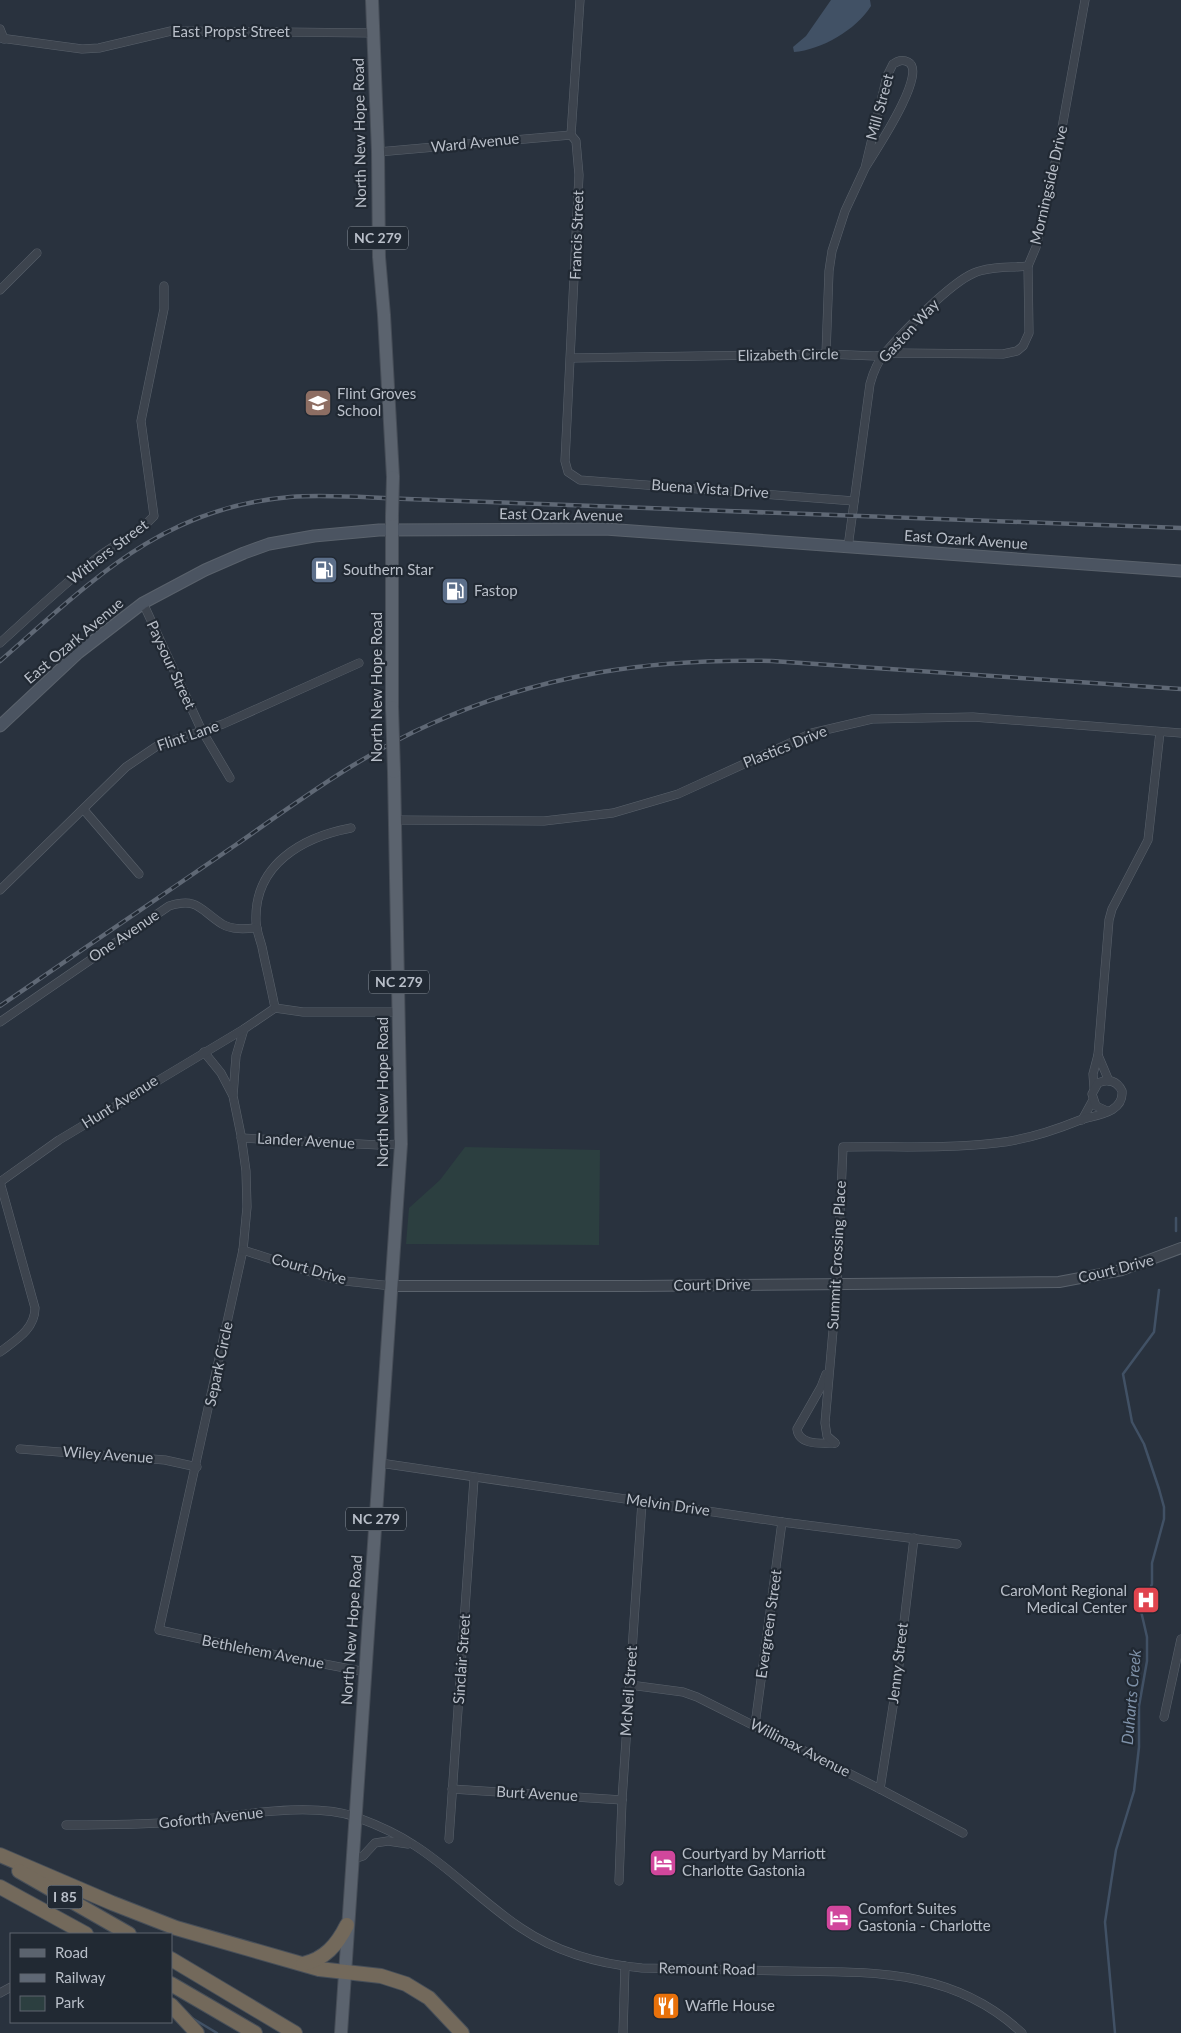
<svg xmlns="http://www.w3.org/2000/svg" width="1181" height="2033" viewBox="0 0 1181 2033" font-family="Lato,sans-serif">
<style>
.green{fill:#2c3f40}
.water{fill:#415165}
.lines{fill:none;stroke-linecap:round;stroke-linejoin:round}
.stream{stroke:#415165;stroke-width:2.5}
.minor-casing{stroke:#5a626c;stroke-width:9}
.tertiary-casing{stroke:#5a626c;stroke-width:12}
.secondary-casing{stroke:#5a626c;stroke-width:13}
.primary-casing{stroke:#464d57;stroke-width:14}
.motorway-casing{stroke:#474f59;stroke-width:16}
.minor{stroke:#3d444e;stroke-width:8}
.tertiary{stroke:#3d444e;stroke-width:10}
.secondary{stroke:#4b5461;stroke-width:11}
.primary{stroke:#5b636e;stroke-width:12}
.motorway{stroke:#73695b;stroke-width:14}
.rail-casing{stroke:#5f6875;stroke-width:4.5}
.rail{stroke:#212933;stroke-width:2.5;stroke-dasharray:8;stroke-linecap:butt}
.primary-bridge-casing{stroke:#464d57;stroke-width:14;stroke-linecap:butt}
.primary-bridge{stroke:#5b636e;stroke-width:12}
.labels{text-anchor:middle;stroke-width:4.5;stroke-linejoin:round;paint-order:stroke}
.shield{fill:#212933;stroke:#8b929c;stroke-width:1}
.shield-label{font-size:14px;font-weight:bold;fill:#b9bfc9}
.street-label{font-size:15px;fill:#b9bfc9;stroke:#212933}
.poi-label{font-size:15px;fill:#b9bfc9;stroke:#212933;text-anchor:start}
.water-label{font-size:16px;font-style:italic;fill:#7e91a8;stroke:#212933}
</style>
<rect width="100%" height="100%" fill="#29323e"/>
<polygon class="green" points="465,1147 600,1150 599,1245 406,1244 409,1208 440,1180"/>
<path class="water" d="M831,0H870L871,6C856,30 821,50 794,52L793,47L806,36Z"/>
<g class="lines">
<g class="stream">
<polyline points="1176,1218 1176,1231"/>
<polyline points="192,2018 217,2033"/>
<polyline points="1115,2033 1105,1922 1116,1850 1134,1791 1139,1747 1139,1706 1147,1661 1147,1637 1141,1611 1152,1584 1152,1563 1164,1519 1164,1507 1159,1489 1144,1444 1132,1422 1123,1374 1154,1332 1159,1290"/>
</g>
<g class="minor-casing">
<g id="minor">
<polyline points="580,0 571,135 576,141 579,175 565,461 568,472 580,480 854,501"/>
<polyline points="0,29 4,39"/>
<polyline points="0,38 82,49 99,48 171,31 375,33"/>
<polyline points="378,152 571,135"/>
<polyline points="0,290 37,253"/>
<path d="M826,354L829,271L832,251L845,211L865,168L887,76L893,64C898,61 902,59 908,62C929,72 874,153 865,168"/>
<polyline points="572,358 826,354 875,356 896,353 1003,354 1017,351 1023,346 1029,333 1028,266 1036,247 1058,150 1085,0"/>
<path d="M848,547L870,384C873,373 877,362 885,353C903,332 950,283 974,273C990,266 1011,268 1028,266"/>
<polyline points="143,603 201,729 230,778"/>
<path d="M0,643C32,614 64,584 98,557C117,543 138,534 154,516L141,421L164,309V286"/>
<polyline points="84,810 139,874"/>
<polyline points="396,820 544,821 613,813 678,794 812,733 872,719 973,717 1181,733"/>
<polyline points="0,890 126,767 157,746 223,724 359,663"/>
<polyline points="275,1008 244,1029 236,1056 233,1096 241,1135 246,1171 247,1207 243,1250 159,1630 261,1652 366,1672"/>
<path d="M275,1008C271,987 266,967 262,947C260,939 256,930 256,921C254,864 303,837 351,828"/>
<polyline points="275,1008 303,1012 399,1012"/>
<path d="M0,1022L169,906C198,897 200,910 222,924C232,930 245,929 257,928"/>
<polyline points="204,1052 221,1073 232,1094"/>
<polyline points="1098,1055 1109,1081"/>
<polyline points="1094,1088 1093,1074 1098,1055 1109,920 1112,909 1148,840 1160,732"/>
<polyline points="1082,1120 1093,1100"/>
<polyline points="241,1138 379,1145 401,1144"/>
<polyline points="0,1182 59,1140 244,1029"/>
<polyline points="243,1250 323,1276 345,1281 392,1286"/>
<path d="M0,1352C16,1340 35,1329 35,1308L0,1182"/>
<path d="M826,1374L821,1387L797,1429C799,1446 822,1443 835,1443"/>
<path d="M835,1443L827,1436L825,1423L837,1284L843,1147C894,1146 945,1149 996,1143C1025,1140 1053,1131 1080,1120C1096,1115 1124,1113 1122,1091C1117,1081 1109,1078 1098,1083L1092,1094L1096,1106L1107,1111"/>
<polyline points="20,1449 165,1460 197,1467"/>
<polyline points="380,1463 782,1522 957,1544"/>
<polyline points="630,1685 683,1692 697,1697 880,1789 963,1833"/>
<polyline points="1164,1717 1181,1639"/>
<polyline points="755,1725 782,1522"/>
<polyline points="452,1789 622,1800"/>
<polyline points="880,1789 897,1681 914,1538"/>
<path d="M66,1825C102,1825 139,1825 175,1822C227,1818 307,1800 356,1817C375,1824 396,1833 414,1845C452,1869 483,1903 521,1928C558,1953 598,1964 642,1968C690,1969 738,1970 786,1971C873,1972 954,1969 1022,2033"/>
<polyline points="449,1839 474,1479"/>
<polyline points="351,1860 363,1856 375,1843 388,1841 408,1844"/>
<polyline points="619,1881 622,1800 642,1502"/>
<polyline points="0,1993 11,1987"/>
<polyline points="623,2033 625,1966"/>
</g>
</g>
<g class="tertiary-casing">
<polyline id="tertiary" points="392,1286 641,1286 1059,1282 1122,1270 1181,1248"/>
</g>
<g class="secondary-casing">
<polyline id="secondary" points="0,726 78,653 143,603 205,570 244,553 269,544 314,536 379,530 605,529 1181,571"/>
</g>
<g class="primary-casing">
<g id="primary">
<polyline points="372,0 378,152 379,257 384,315 393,477"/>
<polyline points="392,515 392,707"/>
<polyline points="341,2033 401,1144 394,772"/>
</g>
</g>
<g class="motorway-casing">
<g id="motorway">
<polyline points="0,1855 112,1903 176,1928 319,1969 381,1976 406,1984 429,1998 462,2033"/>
<polyline points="19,1871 129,1934"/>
<polyline points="0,1887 86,1934"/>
<polyline points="171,1959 295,2033"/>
<path d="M303,1964C325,1959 337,1945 347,1925"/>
<polyline points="171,1984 255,2033"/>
<polyline points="171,2005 197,2033"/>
</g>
</g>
<use href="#minor" class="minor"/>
<use href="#tertiary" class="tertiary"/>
<use href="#secondary" class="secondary"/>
<use href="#primary" class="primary"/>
<use href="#motorway" class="motorway"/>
<g class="rail-casing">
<g id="rail">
<path d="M0,661C92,581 161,508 290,497C329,494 369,498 407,499L1181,528"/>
<path d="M0,1006C79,952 158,898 237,844C300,800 362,754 433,723C542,674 653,658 772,661L1181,689"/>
</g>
</g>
<use href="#rail" class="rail"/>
<g class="primary-bridge-casing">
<g id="primary-bridge">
<polyline points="392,515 393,477"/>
<polyline points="392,707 394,772"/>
</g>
</g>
<use href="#primary-bridge" class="primary-bridge"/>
</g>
<defs>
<g id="school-square" transform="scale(1.4375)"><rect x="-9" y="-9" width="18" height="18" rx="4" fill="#8d6e63" stroke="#212933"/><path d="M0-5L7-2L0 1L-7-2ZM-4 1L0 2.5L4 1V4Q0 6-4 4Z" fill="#fff"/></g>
<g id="fuel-square" transform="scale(1.4375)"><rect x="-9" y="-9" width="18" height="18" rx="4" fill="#5c6f8a" stroke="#212933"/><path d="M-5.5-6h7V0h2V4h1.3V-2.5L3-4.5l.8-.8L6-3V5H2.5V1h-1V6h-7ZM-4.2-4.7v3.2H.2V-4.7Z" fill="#fff"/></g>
<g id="hospital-square" transform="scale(1.4375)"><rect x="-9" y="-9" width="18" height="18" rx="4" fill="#e0444e" stroke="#212933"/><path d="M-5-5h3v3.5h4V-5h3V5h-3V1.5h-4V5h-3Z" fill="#fff"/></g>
<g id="hotel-square" transform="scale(1.4375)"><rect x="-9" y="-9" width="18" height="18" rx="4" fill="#d1479c" stroke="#212933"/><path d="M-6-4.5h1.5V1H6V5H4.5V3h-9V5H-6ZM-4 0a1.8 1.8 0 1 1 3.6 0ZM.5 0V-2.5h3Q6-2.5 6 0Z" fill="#fff"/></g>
<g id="restaurant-square" transform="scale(1.4375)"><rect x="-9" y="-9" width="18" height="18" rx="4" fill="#e8710a" stroke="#212933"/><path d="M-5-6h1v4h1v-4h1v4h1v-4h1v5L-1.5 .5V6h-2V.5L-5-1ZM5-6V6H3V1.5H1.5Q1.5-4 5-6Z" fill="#fff"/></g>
</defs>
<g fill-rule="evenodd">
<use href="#school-square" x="318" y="403"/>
<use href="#fuel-square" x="324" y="570"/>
<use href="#fuel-square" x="455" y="591"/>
<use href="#hospital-square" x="1146" y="1600"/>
<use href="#hotel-square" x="663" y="1863"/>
<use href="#hotel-square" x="839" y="1918"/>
<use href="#restaurant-square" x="666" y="2006"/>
</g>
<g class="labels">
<g class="shield">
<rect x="348" y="226.5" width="60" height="23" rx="4"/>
<rect x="369" y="970.5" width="60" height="23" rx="4"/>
<rect x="346" y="1507.5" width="60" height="23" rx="4"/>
<rect x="47.5" y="1885.5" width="35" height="23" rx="4"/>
</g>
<g class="shield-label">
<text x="378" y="243">NC 279</text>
<text x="399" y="987">NC 279</text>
<text x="376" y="1524">NC 279</text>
<text x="65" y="1902">I 85</text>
</g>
<g class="street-label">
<text x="231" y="37">East Propst Street</text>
<text transform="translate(880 107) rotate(-75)" y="5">Mill Street</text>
<text transform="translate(360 133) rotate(-91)" y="5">North New Hope Road</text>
<text transform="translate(475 143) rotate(-6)" y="5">Ward Avenue</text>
<text transform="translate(1049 185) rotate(-77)" y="5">Morningside Drive</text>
<text transform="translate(577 235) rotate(-88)" y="5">Francis Street</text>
<text transform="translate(909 331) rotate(-47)" y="5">Gaston Way</text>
<text transform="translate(788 355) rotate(-1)" y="5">Elizabeth Circle</text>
<text transform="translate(710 489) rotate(4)" y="5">Buena Vista Drive</text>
<text transform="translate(561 515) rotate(1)" y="5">East Ozark Avenue</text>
<text transform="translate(966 540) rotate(4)" y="5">East Ozark Avenue</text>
<text transform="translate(108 552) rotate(-37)" y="5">Withers Street</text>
<text transform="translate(74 641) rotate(-40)" y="5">East Ozark Avenue</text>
<text transform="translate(171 665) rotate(65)" y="5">Paysour Street</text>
<text transform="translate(377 687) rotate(-90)" y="5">North New Hope Road</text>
<text transform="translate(188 736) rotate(-19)" y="5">Flint Lane</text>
<text transform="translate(785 747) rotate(-22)" y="5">Plastics Drive</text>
<text transform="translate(124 936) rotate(-34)" y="5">One Avenue</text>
<text transform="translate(383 1092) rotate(-90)" y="5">North New Hope Road</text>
<text transform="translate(120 1102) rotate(-32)" y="5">Hunt Avenue</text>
<text transform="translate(306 1141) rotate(3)" y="5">Lander Avenue</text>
<text transform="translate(837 1255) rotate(-87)" y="5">Summit Crossing Place</text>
<text transform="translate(309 1269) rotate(16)" y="5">Court Drive</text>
<text transform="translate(1116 1269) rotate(-14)" y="5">Court Drive</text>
<text transform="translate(712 1285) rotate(-1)" y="5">Court Drive</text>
<text transform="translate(219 1364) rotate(-78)" y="5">Separk Circle</text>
<text transform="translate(108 1455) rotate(4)" y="5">Wiley Avenue</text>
<text transform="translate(668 1505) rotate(8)" y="5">Melvin Drive</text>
<text transform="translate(769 1624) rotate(-82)" y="5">Evergreen Street</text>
<text transform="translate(352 1630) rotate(-86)" y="5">North New Hope Road</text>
<text transform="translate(263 1652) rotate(11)" y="5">Bethlehem Avenue</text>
<text transform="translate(462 1659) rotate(-86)" y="5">Sinclair Street</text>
<text transform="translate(898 1663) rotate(-83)" y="5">Jenny Street</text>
<text transform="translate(629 1691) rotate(-86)" y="5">McNeil Street</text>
<text transform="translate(800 1748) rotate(27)" y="5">Willimax Avenue</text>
<text transform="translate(537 1794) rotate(3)" y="5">Burt Avenue</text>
<text transform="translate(211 1818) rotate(-6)" y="5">Goforth Avenue</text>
<text transform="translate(707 1969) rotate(1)" y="5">Remount Road</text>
</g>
<g class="poi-label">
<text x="337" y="399">Flint Groves<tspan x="337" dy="17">School</tspan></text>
<text x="343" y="575">Southern Star</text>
<text x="474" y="596">Fastop</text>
<text x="1127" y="1596" text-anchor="end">CaroMont Regional<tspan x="1127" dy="17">Medical Center</tspan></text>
<text x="682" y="1859">Courtyard by Marriott<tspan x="682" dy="17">Charlotte Gastonia</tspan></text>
<text x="858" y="1914">Comfort Suites<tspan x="858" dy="17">Gastonia - Charlotte</tspan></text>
<text x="685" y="2011">Waffle House</text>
</g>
<g class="water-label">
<text transform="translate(1131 1697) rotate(-85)" y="6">Duharts Creek</text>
</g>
</g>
<rect x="10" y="1933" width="162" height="90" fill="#212933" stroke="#5e656f"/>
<rect x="20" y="1949" width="25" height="8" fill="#5b636e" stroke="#5e656f"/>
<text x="55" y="1958" font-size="15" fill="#b9bfc9">Road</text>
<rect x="20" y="1974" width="25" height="8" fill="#5f6875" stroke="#5e656f"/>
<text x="55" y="1983" font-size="15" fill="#b9bfc9">Railway</text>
<rect x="20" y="1996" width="25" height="15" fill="#2c3f40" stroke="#5e656f"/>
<text x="55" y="2008" font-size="15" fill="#b9bfc9">Park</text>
</svg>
